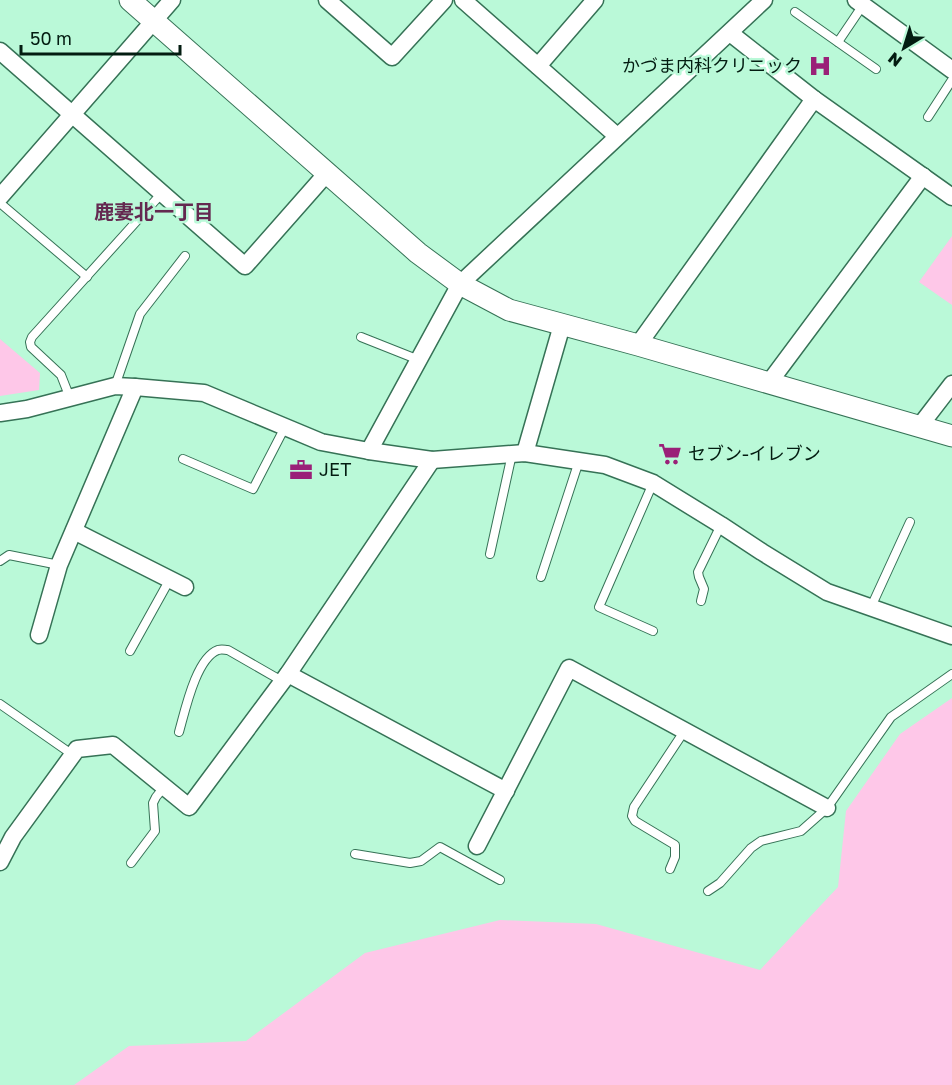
<svg xmlns="http://www.w3.org/2000/svg" width="952" height="1085" viewBox="0 0 952 1085" font-family="'Golos Text','Noto Sans JP',sans-serif">
<style>
.green{fill:#fec7e8}
.lines{fill:none;stroke-linecap:round;stroke-linejoin:round}
.service-casing{stroke:#367256;stroke-width:10}
.minor-casing{stroke:#367256;stroke-width:19}
.tertiary-casing{stroke:#367256;stroke-width:23}
.service{stroke:#fff;stroke-width:8}
.minor{stroke:#fff;stroke-width:16}
.tertiary{stroke:#fff;stroke-width:21}
.labels{text-anchor:middle;stroke-width:5;stroke-linejoin:round;paint-order:stroke}
.poi-label{font-size:18px;fill:#031c11;stroke:#baf9d8;text-anchor:start}
.neighbourhood-label{font-size:20px;font-weight:bold;fill:#642950;stroke:#baf9d8}
</style>
<rect width="100%" height="100%" fill="#baf9d8"/>
<g class="green">
<polygon points="952,236 952,305 919,282"/>
<polygon points="0,339 40,373 39,390 0,396"/>
<polygon points="952,698 952,1085 74,1085 129,1046 246,1041 365,953 500,920 596,924 760,970 838,887 846,811 900,734"/>
</g>
<g class="lines">
<g class="service-casing">
<g id="service">
<polyline points="795,12 876,69"/>
<polyline points="838,42 863,5"/>
<polyline points="928,117 952,80"/>
<polyline points="0,203 87,277"/>
<polyline points="361,337 419,360"/>
<polyline points="115,386 140,314 185,256"/>
<polyline points="70,398 61,375 31,347 30,342 32,337 162,193"/>
<polyline points="183,459 253,489 285,427"/>
<polyline points="653,483 599,607 653,631"/>
<polyline points="490,554 512,454"/>
<polyline points="0,561 9,555 59,565"/>
<polyline points="541,577 579,461"/>
<polyline points="701,601 704,589 699,577 698,572 721,525"/>
<polyline points="871,607 910,522"/>
<polyline points="130,651 170,579"/>
<polyline points="0,704 73,755"/>
<path d="M179,732C185,711 196,658 218,650C222,649 225,650 228,650L282,681"/>
<polyline points="355,854 410,863 421,861 440,847 500,880"/>
<polyline points="131,863 155,831 153,803 156,797 164,787"/>
<polyline points="670,869 675,857 675,845 635,821 632,816 634,807 685,730"/>
<polyline points="708,891 720,883 751,848 761,841 801,831 827,808 891,717 952,674"/>
</g>
</g>
<g class="minor-casing">
<g id="minor">
<polyline points="327,0 392,57 444,0"/>
<polyline points="463,0 617,136"/>
<polyline points="856,0 952,70"/>
<polyline points="730,33 814,99 952,197"/>
<polyline points="0,51 245,266 327,173"/>
<polyline points="538,66 595,0"/>
<polyline points="0,197 172,0"/>
<polyline points="638,345 814,99"/>
<polyline points="768,384 923,176"/>
<polyline points="0,413 27,409 115,386 135,387 204,393 321,442 369,451 432,460 525,453 605,465 653,483 721,525 762,552 827,592 952,636"/>
<polyline points="919,427 952,384"/>
<polyline points="369,451 460,284 764,0"/>
<polyline points="525,453 562,325"/>
<polyline points="74,531 185,587"/>
<polyline points="39,635 59,565 135,387"/>
<polyline points="288,674 506,791"/>
<polyline points="477,846 569,668 827,808"/>
<polyline points="0,862 13,837 77,749 113,745 189,807 288,674 432,460"/>
</g>
</g>
<g class="tertiary-casing">
<polyline id="tertiary" points="130,0 418,253 460,284 509,310 638,345 952,436"/>
</g>
<use href="#service" class="service"/>
<use href="#minor" class="minor"/>
<use href="#tertiary" class="tertiary"/>
</g>
<defs>
<g id="hospital-bare" transform="scale(1.8)"><path d="M-5-5h3v3.5h4V-5h3V5h-3V1.5h-4V5h-3Z" fill="#9a2078" stroke="#baf9d8" stroke-width="2.5" paint-order="stroke"/></g>
<g id="supermarket-bare" transform="scale(1.8)"><path d="M-6-5.5h2.5l.6 2H6L4.5 2H-2.5L-4.4-4H-6ZM-1.5 3.2a1.3 1.3 0 1 0 .1 0ZM3 3.2a1.3 1.3 0 1 0 .1 0Z" fill="#9a2078" stroke="#baf9d8" stroke-width="2.5" paint-order="stroke"/></g>
<g id="office-bare" transform="scale(1.8)"><path d="M-6-3h4V-5.5h4V-3h4V5H-6ZM-1-4.5V-3h2v-1.5ZM-6 0V1H6V0Z" fill="#9a2078" stroke="#baf9d8" stroke-width="2.5" paint-order="stroke"/></g>
</defs>
<g fill-rule="evenodd">
<use href="#hospital-bare" x="820" y="66"/>
<use href="#supermarket-bare" x="670" y="454"/>
<use href="#office-bare" x="301" y="470"/>
</g>
<g class="labels">
<g class="poi-label">
<text x="802" y="72" text-anchor="end">かづま内科クリニック</text>
<text x="688" y="460">セブン-イレブン</text>
<text x="319" y="476">JET</text>
</g>
<g class="neighbourhood-label">
<text x="154" y="219">鹿妻北一丁目</text>
</g>
</g>
<g transform="translate(904 48) rotate(218)" stroke="#baf9d8" stroke-width="4.5" paint-order="stroke">
<path d="M0-4.5L10 22L0 15L-10 22Z" fill="#031c11"/>
<text y="-9" font-size="16" font-weight="bold" text-anchor="middle" fill="#031c11">N</text>
</g>
<path d="M21 45v9h159v-9" fill="none" stroke="#031c11" stroke-width="3"/>
<text x="30" y="45" font-size="18" fill="#031c11" stroke="#baf9d8" stroke-width="4.5" paint-order="stroke">50 m</text>
</svg>
